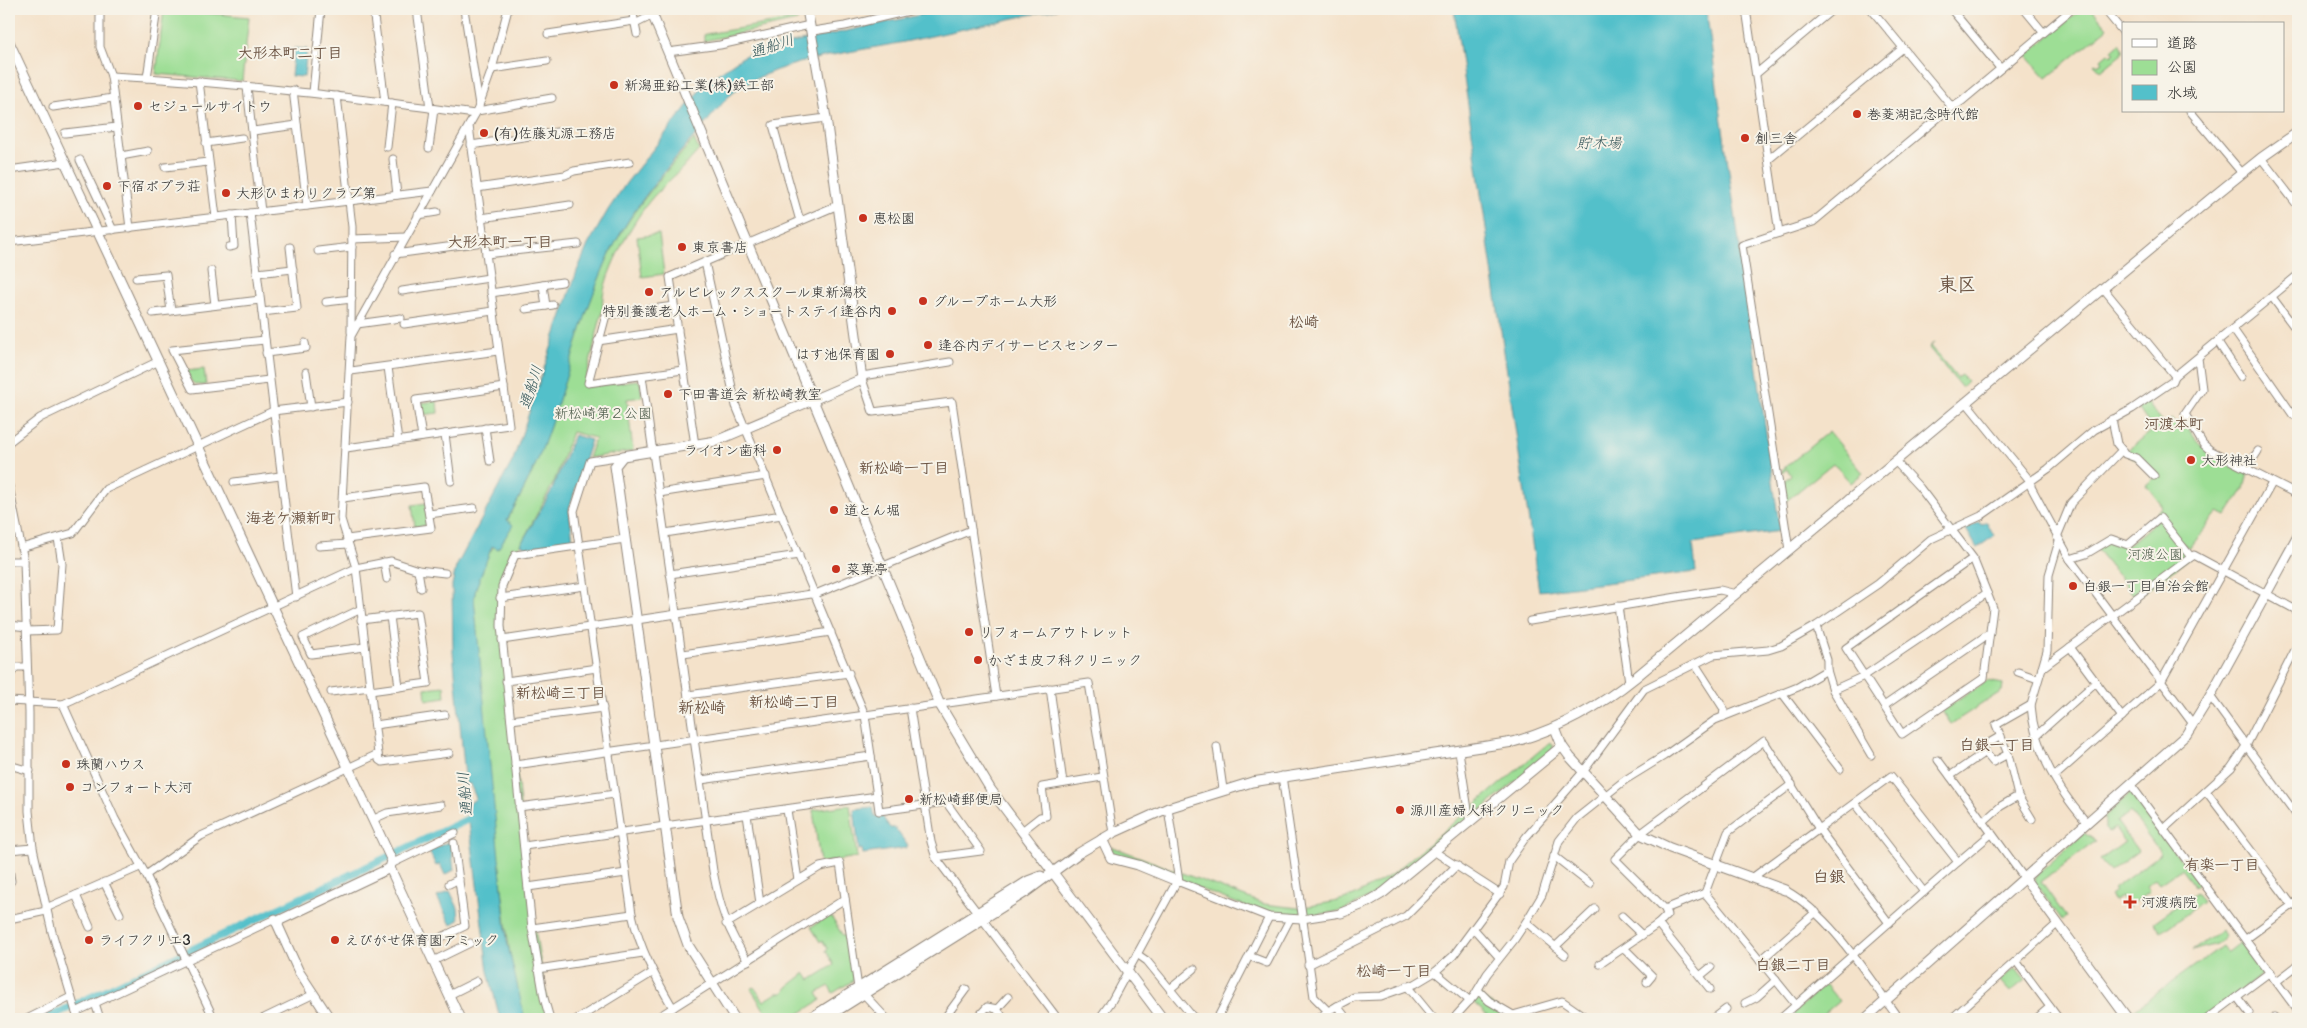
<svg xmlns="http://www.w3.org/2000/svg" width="2307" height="1028" viewBox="0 0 2307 1028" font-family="'Balsamiq Sans','Klee One',sans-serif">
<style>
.green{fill:#9dde95;stroke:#648460}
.water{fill:#53c0ca;stroke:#3f767a}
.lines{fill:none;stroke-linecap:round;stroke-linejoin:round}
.canal{stroke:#53c0ca;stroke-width:8}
.minor-casing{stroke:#90867a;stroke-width:9}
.tertiary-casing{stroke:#90867a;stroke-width:11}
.minor{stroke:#fff;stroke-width:7}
.tertiary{stroke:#fff;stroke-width:9}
.poi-dot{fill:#c8321e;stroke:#f7f3e8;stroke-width:2}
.labels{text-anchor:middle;stroke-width:4;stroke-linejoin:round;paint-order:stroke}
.poi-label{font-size:14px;fill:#2b2b2b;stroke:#f7f3e8;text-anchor:start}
.park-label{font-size:14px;fill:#485846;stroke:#f7f3e8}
.water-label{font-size:15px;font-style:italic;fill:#37585b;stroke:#f7f3e8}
.neighbourhood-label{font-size:15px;font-weight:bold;fill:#6d5544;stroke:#f7f3e8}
.quarter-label{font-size:16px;font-weight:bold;fill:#6d5544;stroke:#f7f3e8}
.district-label{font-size:19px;font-weight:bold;fill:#6d5544;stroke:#f7f3e8}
</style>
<rect width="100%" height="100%" fill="#f7f3e8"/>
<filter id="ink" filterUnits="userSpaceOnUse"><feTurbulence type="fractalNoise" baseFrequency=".02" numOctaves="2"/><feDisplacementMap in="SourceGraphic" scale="10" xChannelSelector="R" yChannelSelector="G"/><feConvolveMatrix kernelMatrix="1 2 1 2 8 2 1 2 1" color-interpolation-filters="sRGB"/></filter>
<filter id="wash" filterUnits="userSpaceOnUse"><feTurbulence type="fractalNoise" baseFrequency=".0096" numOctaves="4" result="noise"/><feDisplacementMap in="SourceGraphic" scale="20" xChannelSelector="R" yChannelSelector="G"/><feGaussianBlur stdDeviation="1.12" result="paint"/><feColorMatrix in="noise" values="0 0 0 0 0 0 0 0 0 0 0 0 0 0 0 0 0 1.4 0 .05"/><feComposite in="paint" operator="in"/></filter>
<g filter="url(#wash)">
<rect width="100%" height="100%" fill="#f4e2ca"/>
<g class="green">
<polygon points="164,9 249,17 242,81 156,74"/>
<polygon points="797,9 799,9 800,16 797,21 704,41 704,35 706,34 790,20 795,15"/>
<polygon points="2082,9 2092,9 2108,28 2047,78 2026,55"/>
<polygon points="2120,43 2123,48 2123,53 2101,71 2094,64 2096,63 2098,65 2103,62 2101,59 2108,53 2111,56 2114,53 2112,50"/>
<path d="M694,139L699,150C685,167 668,181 653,197C635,217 598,281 603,308L584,387L637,380L640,382L642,397L627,399L633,451L588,458L595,438L572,432L554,482L515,555L500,598L528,888L550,1019H525C509,971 506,920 500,870C489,780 481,689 474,598C480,564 489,549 512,525L507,521C522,494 536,467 546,438C567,380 581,319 606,262C627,215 661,177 694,139Z"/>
<polygon points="659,234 664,274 642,277 637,237"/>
<polygon points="1934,342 1931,346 1957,378 1961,375 1967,381 1961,387 1929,348"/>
<path d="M204,369L206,385C193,386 191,383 186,371Z"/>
<polygon points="437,401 438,413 422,415 420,403"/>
<path d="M2147,402L2163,424L2172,419L2175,424L2183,420C2202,453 2215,457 2248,473L2244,489L2226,516L2218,512L2188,549L2157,512L2163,507L2146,485L2157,476L2126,452L2153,430L2138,408Z"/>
<polygon points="1829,431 1863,473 1851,483 1833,463 1785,502 1784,481 1791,475 1787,469 1783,472 1782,470"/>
<polygon points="426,503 429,525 415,527 412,505"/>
<polygon points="2160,518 2191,557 2136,598 2096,548 2111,539 2128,545"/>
<polygon points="1987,681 2003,684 2002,691 1951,724 1942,711"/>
<polygon points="444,686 445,697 426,700 425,688"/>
<polygon points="1550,742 1553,744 1553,750 1390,887 1342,911 1307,916 1272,915 1259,912 1114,855 1111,848 1113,847 1264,904 1298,908 1333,902 1354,896 1391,875"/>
<polygon points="2131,792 2198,883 2194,886 2181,869 2159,884 2155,879 2146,886 2149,892 2128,907 2121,897 2114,901 2110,896 2115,892 2113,889 2161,854 2130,812 2117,822 2138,851 2110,872 2100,860 2125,842 2115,828 2108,832 2105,829 2105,817"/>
<polygon points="850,805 857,857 820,863 813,810"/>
<polygon points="2084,833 2096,841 2041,882 2066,917 2062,920 2035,883 2036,876"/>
<polygon points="2196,892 2203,902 2161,932 2154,922"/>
<polygon points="830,915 843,936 846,935 848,938 854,980 833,993 829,986 817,993 821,1000 791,1019 770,1019 751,989 754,987 764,1001 777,993 783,993 787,987 805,973 810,980 834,965 826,951 828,949 822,940 820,942 811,927"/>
<polygon points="2220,931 2225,937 2216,944 2192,951"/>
<polygon points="2241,942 2262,971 2262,975 2202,1019 2136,1019 2131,1012 2222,946 2227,953"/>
<polygon points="2015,968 2025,980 2010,992 2000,981"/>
<polygon points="1825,984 1839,1001 1818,1019 1787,1019"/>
<polygon points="1478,993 1492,1005 1518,1019 1491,1019 1472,1001"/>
</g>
<g class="water">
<path d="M947,9H1058C1008,19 959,30 909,41C856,52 767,60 727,98C684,150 633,200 606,262C581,319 567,380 546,438C536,467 522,494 507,520L513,525L498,549L492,546L476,588L474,598L477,630L507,941L525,1019H500L488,971L468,814V805L476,798L470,784L469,783L466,787L453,652L452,585L456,567L513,460L577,271L588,245L608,210L627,182L707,81L744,56L769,48Z"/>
<polygon points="1454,9 1706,9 1780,531 1693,543 1696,572 1539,591"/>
<polygon points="294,48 307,49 304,77 291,76"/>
<polygon points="574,435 591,440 569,509 573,540 526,548 521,544 552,490"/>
<polygon points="1979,522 1981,525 1987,522 1994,536 1977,548 1966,529"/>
<polygon points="873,807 875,817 882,816 890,828 895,828 908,846 906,848 863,854 862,849 859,850 854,809"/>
<polygon points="448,842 451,843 454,870 445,875 440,864 436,866 429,851"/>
<polygon points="450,891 458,908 459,920 451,925 437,897"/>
</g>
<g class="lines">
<polyline class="canal" points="45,1019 477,815"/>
</g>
</g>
<g filter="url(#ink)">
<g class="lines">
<g class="minor-casing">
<g id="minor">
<polyline points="100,9 100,47 111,76 130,228"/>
<polyline points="373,9 385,102"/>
<polyline points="417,9 430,108"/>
<polyline points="464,9 479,105"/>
<polyline points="632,9 637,34"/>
<polyline points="1746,9 1779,233"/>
<polyline points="1871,9 1951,106"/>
<polyline points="1951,9 2000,68"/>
<polyline points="2024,9 2043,32"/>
<polyline points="2104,9 2123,32"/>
<polyline points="635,24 653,15"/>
<polyline points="813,31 845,26 917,9"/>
<polyline points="548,34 634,21"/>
<polyline points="668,52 720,45 810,25"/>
<polyline points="492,69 547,61"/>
<polyline points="1757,73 1833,9"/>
<path d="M111,76C233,82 354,98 475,114"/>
<polyline points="147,78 157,9"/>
<polyline points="199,81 216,217"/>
<polyline points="247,87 261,212"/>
<polyline points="293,90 307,206"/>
<polyline points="313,92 321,9"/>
<polyline points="337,96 352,227 351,332"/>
<polyline points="53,107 113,98"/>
<polyline points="477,111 552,98"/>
<polyline points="2190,111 2242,173"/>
<polyline points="253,131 297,125"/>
<polyline points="65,133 117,127"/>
<polyline points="206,143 242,138"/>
<polyline points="471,145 557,132"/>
<polyline points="387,147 392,103"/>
<polyline points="429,148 434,109"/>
<polyline points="121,156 148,151"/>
<polyline points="2261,158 2298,206"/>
<polyline points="393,159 397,195"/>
<polyline points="1769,159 1903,48"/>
<polyline points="80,160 113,230"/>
<polyline points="165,167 208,162"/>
<polyline points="9,170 65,162"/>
<polyline points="477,188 565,175 574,171 630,162"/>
<polyline points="250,213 296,597"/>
<polyline points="418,215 437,212"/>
<polyline points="481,218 570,205"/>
<polyline points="800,221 773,125 826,118"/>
<polyline points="352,239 406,237"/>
<polyline points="9,242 432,191"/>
<polyline points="229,247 234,246 232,215"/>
<polyline points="318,251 352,247"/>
<polyline points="395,254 484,242"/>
<polyline points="486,254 578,244"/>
<polyline points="211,271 215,305"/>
<polyline points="257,273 293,269"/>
<polyline points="136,278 166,275 171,311"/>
<polyline points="543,285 546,306"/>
<polyline points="2103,288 2175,376"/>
<polyline points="402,291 489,278"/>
<polyline points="491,293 562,282"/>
<polyline points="2272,297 2298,332"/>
<polyline points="326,302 352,299"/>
<polyline points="674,306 606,315 588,383 683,370"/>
<polyline points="526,309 553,305"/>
<polyline points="262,312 297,308 290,247"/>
<polyline points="153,313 260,300"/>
<polyline points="357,324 401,318"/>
<polyline points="404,324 493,311"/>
<polyline points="2233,329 2293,415"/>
<polyline points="265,340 172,350 192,389 269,380"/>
<polyline points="598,341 678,329"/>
<polyline points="2218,342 2241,377"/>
<polyline points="266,353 306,348 305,343"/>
<polyline points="2198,358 2202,389 2185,414 2203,444 2210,450 2298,495"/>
<polyline points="388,367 398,441"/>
<polyline points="351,371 498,351"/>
<polyline points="306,372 311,407"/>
<path d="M642,376L713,871C720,907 727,931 748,961"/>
<polyline points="862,376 950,362"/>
<polyline points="862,379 873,412 952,402 996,696"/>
<polyline points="1966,402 2031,482 2031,487 2070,559 2193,724"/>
<polyline points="2112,419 2117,444 2122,450 2125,454 2136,458 2154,476"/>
<polyline points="485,428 490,461"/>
<polyline points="445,434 451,481"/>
<polyline points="422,437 416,400 504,387"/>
<polyline points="9,442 40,418 159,361"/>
<polyline points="695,445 670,277 838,205"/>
<polyline points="346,448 509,425 469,126"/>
<path d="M623,456L590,461L574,511L632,914C640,949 655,977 673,1008"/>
<polyline points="1895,461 1920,488 1973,558 1993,608 1984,678 1902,734 1846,648 1973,558"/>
<polyline points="2247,468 2258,451"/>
<polyline points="234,482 280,476"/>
<polyline points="9,486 24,561 29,713 29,811 33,848 52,932 78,1019"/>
<polyline points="659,493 766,476"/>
<polyline points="343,498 424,487 431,528 347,539"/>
<polyline points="429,514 474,508"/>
<polyline points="665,533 782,515"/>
<polyline points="2057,537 2071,503 2122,450"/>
<path d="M2059,541L2049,575L2047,651L2031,705C2034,750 2058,790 2087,823"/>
<polyline points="319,546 348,544"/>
<polyline points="21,548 73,533 106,489 273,411 348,402"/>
<polyline points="1789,550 1742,245 1813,222 1945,112 1962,101 2072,9"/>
<polyline points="2070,559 2086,554 2111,539 2128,545 2160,518 2191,557"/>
<polyline points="9,561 24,561"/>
<polyline points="384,562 387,579"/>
<polyline points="418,570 421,588"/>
<polyline points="670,574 799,555"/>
<polyline points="500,598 585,586"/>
<polyline points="1618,606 1629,682"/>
<polyline points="359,610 303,637 311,654 365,647"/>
<polyline points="390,616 399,687"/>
<polyline points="361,620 418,613 428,683 370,691"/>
<polyline points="1530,621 1720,590 1736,594"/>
<polyline points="9,625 27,627"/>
<polyline points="1816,626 1827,660 1827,670 1833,690 1864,676 1987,593"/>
<polyline points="27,631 57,630 62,564 58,538"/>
<polyline points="502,640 818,593 971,530"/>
<polyline points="2070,647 2122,717"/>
<polyline points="683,654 831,632"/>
<polyline points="1695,664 1724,709 1723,717"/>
<polyline points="2042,668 2194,555 2298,611"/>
<polyline points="2018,672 2038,679"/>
<polyline points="9,676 16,667 26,667"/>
<polyline points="506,681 597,668"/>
<polyline points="1050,688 1063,783"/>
<polyline points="1833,690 1871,755"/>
<polyline points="331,692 370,687"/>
<polyline points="1782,693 1840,769"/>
<polyline points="688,695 849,673"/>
<polyline points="2210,696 2298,817"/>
<polyline points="9,701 63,704 356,568 391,561 418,570 445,573"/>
<polyline points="63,704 115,819 146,875 214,1019"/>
<polyline points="1884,706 1990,633"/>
<polyline points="910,708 931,842 936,858 1058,1019"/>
<polyline points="511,720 603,708"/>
<polyline points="375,725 445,715"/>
<polyline points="2037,735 2096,682"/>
<polyline points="1217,747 1223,789"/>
<polyline points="1459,751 1470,823"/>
<polyline points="1985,752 1982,747 2001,736"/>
<polyline points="378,754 379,760 382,762 449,753"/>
<polyline points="2008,754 1996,725 2031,705"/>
<polyline points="1938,760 1950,776"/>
<polyline points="9,765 30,771"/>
<polyline points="515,765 1089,683 1113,833"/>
<polyline points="1282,776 1314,997 1328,1011"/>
<polyline points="2054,777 2161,682 2272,483"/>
<polyline points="701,780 871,756"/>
<polyline points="1792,784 1728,832 1705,893 1796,1005"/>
<polyline points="2131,785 2298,1011"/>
<polyline points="2206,791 2292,905"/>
<polyline points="877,796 879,811 946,802 981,851 936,857"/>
<polyline points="2018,796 2032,819"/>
<polyline points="1855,803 1924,892"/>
<polyline points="519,807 615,794"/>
<polyline points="1168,808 1179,882"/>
<polyline points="787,810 798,880"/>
<polyline points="747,815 760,903"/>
<polyline points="374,819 387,813 441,805"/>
<polyline points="1983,822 2001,806 2018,796 2008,754 1993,762 1985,752 1950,776 2025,879"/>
<polyline points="2164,829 2231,768 2246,746 2298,644"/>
<polyline points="1022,831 1040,817 1046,816 1042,787 1102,777"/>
<polyline points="524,846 877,796 865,715 736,406 705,262"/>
<polyline points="9,850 33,848"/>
<polyline points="1435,852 1500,894"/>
<polyline points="1554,856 1590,884"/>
<polyline points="393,863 455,833"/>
<polyline points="9,868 11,881"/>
<polyline points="146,875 201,836 378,754 356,568 341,519 351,336 477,111 492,69 508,9"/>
<polyline points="1752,878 1819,829 1889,923"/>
<polyline points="104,882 120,914"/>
<polyline points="449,884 459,879"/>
<polyline points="528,887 626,873"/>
<path d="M1785,890C1832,916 1867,976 1899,1019"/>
<polyline points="1705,893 1665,909 1615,859 1640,834 1764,741 1819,829 1891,776 1958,862 1991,834"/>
<polyline points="76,895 90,927"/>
<polyline points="46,908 140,867"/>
<polyline points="1665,909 1667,915 1658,924 1710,989"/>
<polyline points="1622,916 1642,935"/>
<polyline points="9,919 46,911"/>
<polyline points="1526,922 1565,955"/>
<polyline points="726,924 820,867 840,863 858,988 887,1019"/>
<polyline points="532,928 632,914"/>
<polyline points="1474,929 1499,957"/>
<polyline points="2246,939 2298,901"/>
<polyline points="425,945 465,926 454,843"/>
<polyline points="1555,947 1595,909"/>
<polyline points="1624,948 1652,976 1647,982"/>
<polyline points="1137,954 1147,961 1192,1016 1197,1019"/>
<polyline points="1249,956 1267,963 1290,919"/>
<polyline points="433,961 470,943"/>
<polyline points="1760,961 1816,912"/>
<polyline points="2016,961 2059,1019"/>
<polyline points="1600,964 1658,924"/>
<polyline points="1308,965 1406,916 1457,865"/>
<polyline points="538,969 643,953"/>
<polyline points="1435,972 1470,1001"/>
<polyline points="1700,976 1711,967"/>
<polyline points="2277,981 2298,965"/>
<polyline points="1407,986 1434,1019"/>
<polyline points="1170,989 1194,969"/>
<polyline points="1478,990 1489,1001 1513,1015 1562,1001 1588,1019"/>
<polyline points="449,995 477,981"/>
<polyline points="2237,997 2249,1013"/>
<polyline points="1745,1003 1757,997 1776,980"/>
<polyline points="96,1006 100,1019"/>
<polyline points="1337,1006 1347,1019"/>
<polyline points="997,1009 1004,1019"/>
<polyline points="76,1012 275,919"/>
<polyline points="2274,1017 2276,1019"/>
<polyline points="27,1019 71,997"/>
<polyline points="262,1019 314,994"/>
<polyline points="550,1019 544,998 532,928 501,626 502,586 515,555 625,539"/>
<polyline points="577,1019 652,973"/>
<polyline points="655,1019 845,899"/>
<polyline points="944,1019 966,989"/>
<polyline points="976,1019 987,1007 997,1009 1008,997"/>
<polyline points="1099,1019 1111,1002 1177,881 1269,917 1302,919 1341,913"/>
<polyline points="1217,1019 1269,917"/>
<polyline points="1318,1019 1328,1011 1354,997 1381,996 1415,984 1435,972 1453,956 1504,887 1509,861 1526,837 1583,772 1644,689 1713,655 1768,650 1781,646 1816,626 1878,584 1931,539 1981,516 2048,469 2094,430 2132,409 2173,381 2175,376 2298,275"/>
<polyline points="1453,1019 1474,996 1487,974 1514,940 1526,922 1542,895 1559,841 1577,818 1625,780 1664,756 1715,720 1798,687 1827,670"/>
<polyline points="1713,1019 1726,1009"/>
<polyline points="1780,1019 1958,862"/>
<polyline points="1951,1019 2057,924"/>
<polyline points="2036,1019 2050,1007"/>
<polyline points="2207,1019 2270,972"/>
</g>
</g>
<g class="tertiary-casing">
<g id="tertiary">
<polyline points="650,9 940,705 991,790 1163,1019"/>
<polyline points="9,42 392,861 390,868 276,922"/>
<polyline points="1555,728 1562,746 1570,757 1640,834 1670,848 1785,890"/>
<polyline points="1102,839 1111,858 1138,865 1177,881"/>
<polyline points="390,868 460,1019"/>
<polyline points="2025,879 2128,1019"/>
<polyline points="1341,913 1366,903 1383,893 1562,746"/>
<polyline points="275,919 299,972 330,1019"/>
<polyline points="735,1019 688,945 678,917 615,466 623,456 716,441 862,379 826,118 807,9"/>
<polyline points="809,1019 1028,881 1041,876"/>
<path d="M824,1019L1026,892L1079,853L1113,833L1168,808L1252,782L1513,742C1560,729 1599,707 1636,677L2209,200L2261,158L2298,132"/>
<polyline points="1865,1019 2186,735 2209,698 2298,536"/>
</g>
</g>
<use href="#minor" class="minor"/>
<use href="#tertiary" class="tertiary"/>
</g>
</g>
<g class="poi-dot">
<circle cx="614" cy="85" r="5"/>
<circle cx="138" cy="106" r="5"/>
<circle cx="1857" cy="114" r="5"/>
<circle cx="484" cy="133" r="5"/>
<circle cx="1745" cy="138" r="5"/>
<circle cx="107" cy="186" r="5"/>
<circle cx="226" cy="193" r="5"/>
<circle cx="863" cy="218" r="5"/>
<circle cx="682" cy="247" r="5"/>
<circle cx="649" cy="292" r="5"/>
<circle cx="923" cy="301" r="5"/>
<circle cx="892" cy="311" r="5"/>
<circle cx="928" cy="345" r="5"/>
<circle cx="890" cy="354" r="5"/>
<circle cx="668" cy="394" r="5"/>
<circle cx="777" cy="450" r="5"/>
<circle cx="2191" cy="460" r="5"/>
<circle cx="834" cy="510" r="5"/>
<circle cx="836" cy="569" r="5"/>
<circle cx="2073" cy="586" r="5"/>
<circle cx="969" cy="632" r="5"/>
<circle cx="978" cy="660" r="5"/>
<circle cx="66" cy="764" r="5"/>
<circle cx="70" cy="787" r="5"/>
<circle cx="909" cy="799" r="5"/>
<circle cx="1400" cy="810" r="5"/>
<path d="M2127.5 894.5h5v5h5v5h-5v5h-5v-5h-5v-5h5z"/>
<circle cx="89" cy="940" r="5"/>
<circle cx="335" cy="940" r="5"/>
</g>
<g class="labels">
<g class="poi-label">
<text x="624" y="90">新潟亜鉛工業(株)鉄工部</text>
<text x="148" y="111">セジュールサイトウ</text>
<text x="1867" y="119">巻菱湖記念時代館</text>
<text x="494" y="138">(有)佐藤丸源工務店</text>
<text x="1755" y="143">創三舎</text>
<text x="117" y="191">下宿ポプラ荘</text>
<text x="236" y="198">大形ひまわりクラブ第</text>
<text x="873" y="223">恵松園</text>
<text x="692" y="252">東京書店</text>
<text x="659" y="297">アルビレックススクール東新潟校</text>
<text x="933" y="306">グループホーム大形</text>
<text x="882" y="316" text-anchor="end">特別養護老人ホーム・ショートステイ逢谷内</text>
<text x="938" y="350">逢谷内デイサービスセンター</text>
<text x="880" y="359" text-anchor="end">はす池保育園</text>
<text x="678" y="399">下田書道会 新松崎教室</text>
<text x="767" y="455" text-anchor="end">ライオン歯科</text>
<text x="2201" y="465">大形神社</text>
<text x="844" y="515">道とん堀</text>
<text x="846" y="574">菜菓亭</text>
<text x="2083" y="591">白銀一丁目自治会館</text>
<text x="979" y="637">リフォームアウトレット</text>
<text x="988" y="665">かざま皮フ科クリニック</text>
<text x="76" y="769">珠蘭ハウス</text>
<text x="80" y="792">コンフォート大河</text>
<text x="919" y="804">新松崎郵便局</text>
<text x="1410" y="815">源川産婦人科クリニック</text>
<text x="2141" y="907">河渡病院</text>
<text x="99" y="945">ライフクリエ3</text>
<text x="345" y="945">えびがせ保育園アミック</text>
</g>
<g class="park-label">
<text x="603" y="418">新松崎第２公園</text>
<text x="2155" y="559">河渡公園</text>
</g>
<g class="water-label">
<text transform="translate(772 46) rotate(-18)" y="5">通船川</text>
<text x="1599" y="148">貯木場</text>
<text transform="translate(531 387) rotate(-72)" y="5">通船川</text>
<text transform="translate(465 794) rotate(-96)" y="5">通船川</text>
</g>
<g class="neighbourhood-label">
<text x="290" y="58">大形本町二丁目</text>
<text x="500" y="247">大形本町一丁目</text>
<text x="1304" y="327">松崎</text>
<text x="2174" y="429">河渡本町</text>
<text x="904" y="473">新松崎一丁目</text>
<text x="291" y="523">海老ケ瀬新町</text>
<text x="561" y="698">新松崎三丁目</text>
<text x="794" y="707">新松崎二丁目</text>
<text x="1997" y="750">白銀一丁目</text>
<text x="2222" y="870">有楽一丁目</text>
<text x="1793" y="970">白銀二丁目</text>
<text x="1394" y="976">松崎一丁目</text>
</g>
<g class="quarter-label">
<text x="702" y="713">新松崎</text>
<text x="1829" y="882">白銀</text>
</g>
<g class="district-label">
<text x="1957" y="291">東区</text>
</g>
</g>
<rect width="2307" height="1028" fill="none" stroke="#f7f3e8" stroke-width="30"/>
<rect x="2122" y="22" width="162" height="90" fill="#f7f3e8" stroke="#a5a39c"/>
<rect x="2132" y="39" width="25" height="8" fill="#ffffff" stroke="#a5a39c"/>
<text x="2167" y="48" font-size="15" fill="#2b2b2b">道路</text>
<rect x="2132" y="60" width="25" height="15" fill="#9dde95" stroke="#a5a39c"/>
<text x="2167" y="72" font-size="15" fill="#2b2b2b">公園</text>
<rect x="2132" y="85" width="25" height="15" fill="#53c0ca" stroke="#a5a39c"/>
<text x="2167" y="98" font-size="15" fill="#2b2b2b">水域</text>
</svg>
